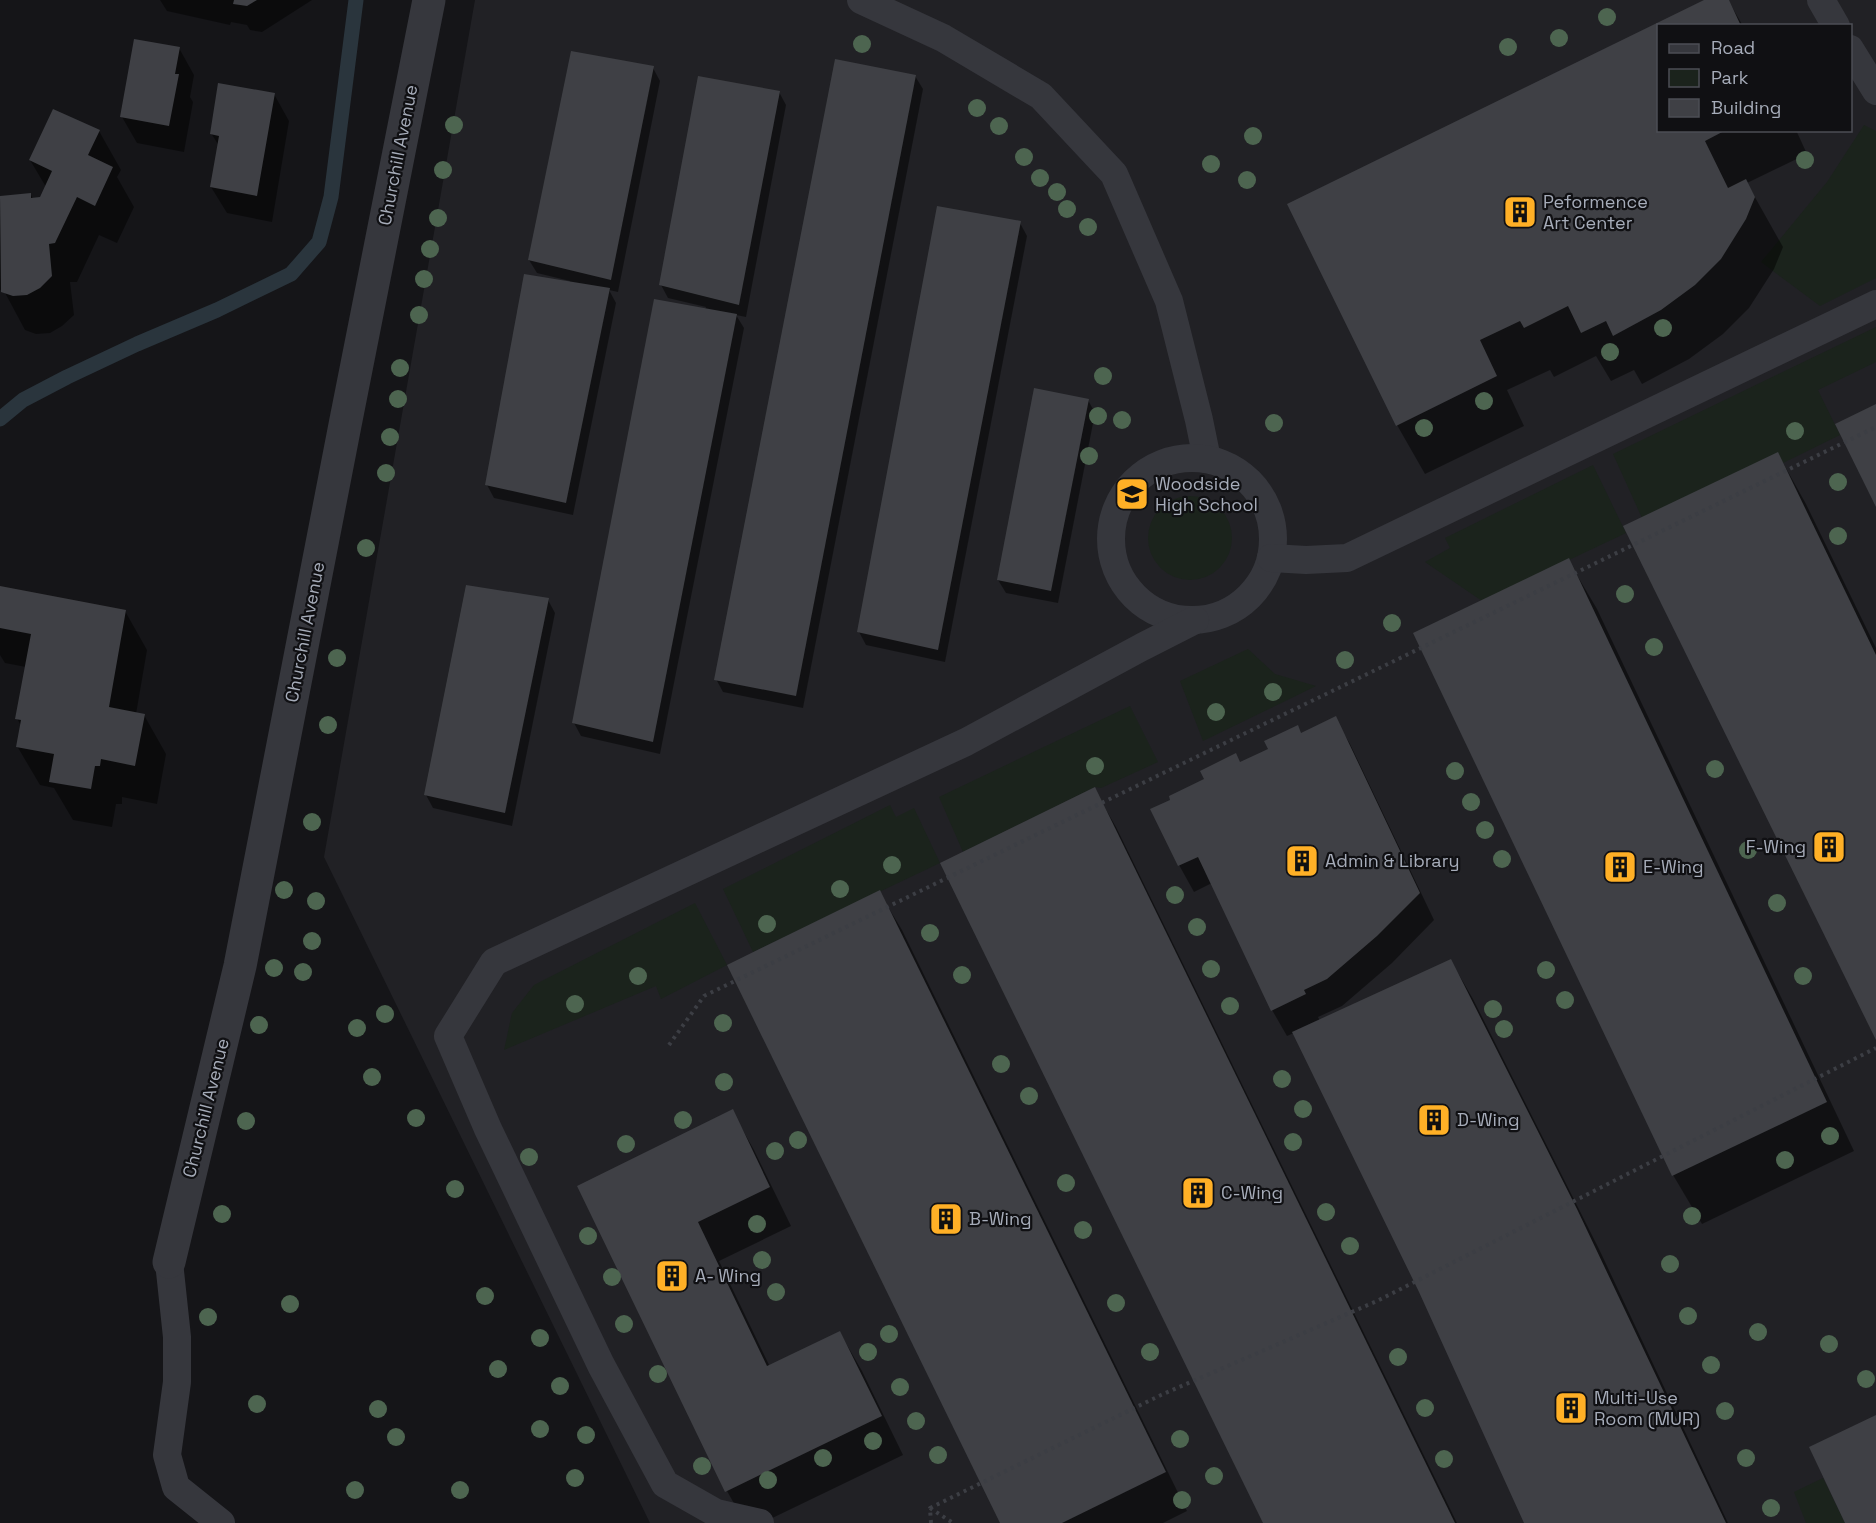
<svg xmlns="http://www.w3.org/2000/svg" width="1876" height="1523" viewBox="0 0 1876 1523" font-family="'Space Grotesk',sans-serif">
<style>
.built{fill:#212125;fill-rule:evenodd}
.green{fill:#1b231c}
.shadow{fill:#0007}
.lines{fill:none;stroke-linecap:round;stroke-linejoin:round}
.stream{stroke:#2a353d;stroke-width:15}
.building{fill:#3f4045}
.path{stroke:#3c3e44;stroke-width:4;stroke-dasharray:3 4.5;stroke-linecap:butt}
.service{stroke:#36373d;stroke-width:28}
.minor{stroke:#36373d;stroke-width:33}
.tree{fill:#4d6550}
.labels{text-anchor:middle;stroke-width:4.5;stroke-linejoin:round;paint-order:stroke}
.street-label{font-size:18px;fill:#a6acb9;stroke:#101013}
.poi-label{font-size:18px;fill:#a6acb9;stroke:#101013;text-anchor:start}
</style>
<rect width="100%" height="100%" fill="#151518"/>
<path class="built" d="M475,0H1876V1523H650L324,857ZM1658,26H1850V130H1658Z"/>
<g class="green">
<polygon points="1864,125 1876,131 1876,278 1820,306 1761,262 1827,182"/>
<polygon points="1876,327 1876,362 1818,390 1840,435 1783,463 1778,453 1642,518 1613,454"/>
<polygon points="1593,465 1626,533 1482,601 1425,562 1450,548 1445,538"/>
<circle cx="1190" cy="538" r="42"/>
<polygon points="1248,649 1275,674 1316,686 1203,741 1180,681"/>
<polygon points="1130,706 1158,762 1101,788 1095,787 963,852 939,797"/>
<polygon points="890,805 896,817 914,808 940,863 753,952 723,889"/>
<polygon points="695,903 727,965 661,999 656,986 504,1050 512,1013 534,985"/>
<polygon points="1823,1478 1845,1523 1806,1523 1794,1492"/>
</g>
<g class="shadow">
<polygon points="160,0 312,0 262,32 250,30 247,25 231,22 230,25 167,11"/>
<polygon points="1708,0 1728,0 1743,26 1658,26 1658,130 1796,130 1807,154 1747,183 1783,247 1774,269 1749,308 1723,334 1689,359 1642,384 1634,370 1611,381 1596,356 1554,377 1550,370 1507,390 1524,426 1425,474 1397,425 1289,205"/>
<polygon points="179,48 194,75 190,97 193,102 184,152 137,143 122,117"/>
<polygon points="653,68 660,81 618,292 609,290 616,303 573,515 494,498 487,485 570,281 537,273 529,260"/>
<polygon points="915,76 923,89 803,708 723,692 716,679"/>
<polygon points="779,92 786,105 746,317 736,315 744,328 660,754 581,736 574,723 706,307 668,298 661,285"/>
<polygon points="274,94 289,121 272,222 227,213 211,187 219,146 211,133"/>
<polygon points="99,131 121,170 117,177 134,207 117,243 99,235 77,282 70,282 74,315 62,326 50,333 36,334 25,330 3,289 0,290 0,198 31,195 33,199 41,198 46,187 30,160"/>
<polygon points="1020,223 1027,236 945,662 866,645 859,632"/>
<polygon points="1088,400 1095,413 1058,603 1006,593 998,580"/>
<polygon points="1778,454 1806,504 1876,648 1876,1036"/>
<polygon points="1568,560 1597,609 1854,1151 1702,1224 1673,1175"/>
<polygon points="0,588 125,611 147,650 136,714 144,715 166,754 157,804 122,797 122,804 116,804 112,827 73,820 54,788 40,785 17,746 21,726 17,718 26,667 5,663 0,655"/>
<polygon points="548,600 555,613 512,826 433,808 426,795"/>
<polygon points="1335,718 1350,744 1434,920 1392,963 1342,1006 1318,1017 1320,1021 1451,961 1473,999 1599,1249 1728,1523 1526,1523 1420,1292 1294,1033 1287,1036 1272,1010 1212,883 1194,892 1179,865 1240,764"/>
<polygon points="1094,789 1116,827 1457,1523 1264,1523"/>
<polygon points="879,892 902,930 1187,1511 1163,1523 1002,1523"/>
<polygon points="732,1111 754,1150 791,1226 719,1261 770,1367 840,1333 862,1371 903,1455 762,1523 745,1523 727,1491 579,1187"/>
</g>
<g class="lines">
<polyline class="stream" points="0,419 23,400 67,377 137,344 217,310 291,274 319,242 331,197 356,0"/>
</g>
<g class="building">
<polygon points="234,0 257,0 247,6 233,4"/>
<polygon points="1704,0 1729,0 1741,26 1658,26 1658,130 1726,130 1705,141 1728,188 1746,179 1755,197 1746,219 1721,259 1695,285 1661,310 1613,336 1606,321 1581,333 1568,306 1524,328 1520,321 1480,340 1497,376 1396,426 1287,204"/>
<polygon points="134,39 180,47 175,74 179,74 169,126 120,117"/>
<polygon points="571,51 654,66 611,280 528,260"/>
<polygon points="835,59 916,75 796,696 714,680"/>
<polygon points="698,76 780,91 739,305 659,285"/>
<polygon points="218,83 275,93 257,196 210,187 219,136 210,134"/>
<polygon points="53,109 100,130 88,155 113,167 95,206 77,197 55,243 49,244 52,276 40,288 27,295 13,296 1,292 0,196 31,193 31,198 40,197 52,171 29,160"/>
<polygon points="937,206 1021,221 938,650 857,632"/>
<polygon points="524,274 610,288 566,503 485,485"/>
<polygon points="654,299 737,314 653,742 572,723"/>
<polygon points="1034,388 1089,399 1051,591 997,580"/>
<polygon points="1876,404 1876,507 1835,424"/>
<polygon points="1778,452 1876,655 1876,1040 1623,526"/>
<polygon points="1569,558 1827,1102 1672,1176 1413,633"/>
<polygon points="466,585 549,598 505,813 424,795"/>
<polygon points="0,586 126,610 109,707 145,714 135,766 101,759 100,766 95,766 91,789 49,782 54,754 16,747 21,720 15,719 31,634 0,628"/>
<polygon points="1336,716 1420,893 1377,936 1327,979 1304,990 1306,994 1271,1011 1198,857 1178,866 1150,809 1170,800 1169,796 1204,779 1200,771 1236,753 1240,762 1268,749 1264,741 1298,725 1301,733"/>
<polygon points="1095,787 1455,1523 1263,1523 940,863"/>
<polygon points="880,890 1166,1472 1062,1523 1000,1523 727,965"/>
<polygon points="1451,959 1577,1209 1726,1523 1524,1523 1419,1292 1292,1032"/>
<polygon points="733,1109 770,1187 698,1222 767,1366 840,1331 882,1416 725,1492 577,1186"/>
<polygon points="1876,1415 1876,1523 1845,1523 1809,1447"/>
</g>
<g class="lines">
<g class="path">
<polyline points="669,1045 704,996 1876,427"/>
<polyline points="930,1508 953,1523"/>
<polyline points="931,1523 930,1508 1161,1395 1377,1301 1876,1048"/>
</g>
<g class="service">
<polyline points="861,0 943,38 1041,96 1114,174 1169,301 1199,420 1207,459"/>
<polyline points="1821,0 1836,26"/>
<polyline points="1850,49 1876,91"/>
<circle cx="1192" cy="539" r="81"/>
<polyline points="1271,558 1306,560 1347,558 1876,304"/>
<polyline points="169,1262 177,1337 177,1382 167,1455 176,1487 221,1523"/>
<polyline points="760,1523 716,1513 665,1484 601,1365 488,1129 448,1036 494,962 966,742 1142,647 1195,620"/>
</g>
<polyline class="minor" points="169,1262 240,966 345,425 429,0"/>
</g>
<g class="tree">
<circle cx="1607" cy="17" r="9"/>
<circle cx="1559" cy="38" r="9"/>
<circle cx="862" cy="44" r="9"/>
<circle cx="1508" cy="47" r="9"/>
<circle cx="977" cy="108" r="9"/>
<circle cx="454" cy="125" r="9"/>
<circle cx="999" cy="126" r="9"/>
<circle cx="1253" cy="136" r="9"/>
<circle cx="1024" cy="157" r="9"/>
<circle cx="1805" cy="160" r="9"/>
<circle cx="1211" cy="164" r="9"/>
<circle cx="443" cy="170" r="9"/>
<circle cx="1040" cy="178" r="9"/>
<circle cx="1247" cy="180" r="9"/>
<circle cx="1057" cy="192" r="9"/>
<circle cx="1067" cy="209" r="9"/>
<circle cx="438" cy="218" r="9"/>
<circle cx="1088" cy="227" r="9"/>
<circle cx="430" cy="249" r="9"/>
<circle cx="424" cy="279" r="9"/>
<circle cx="419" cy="315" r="9"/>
<circle cx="1663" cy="328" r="9"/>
<circle cx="1610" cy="352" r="9"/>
<circle cx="400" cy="368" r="9"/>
<circle cx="1103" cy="376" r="9"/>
<circle cx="398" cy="399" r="9"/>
<circle cx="1484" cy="401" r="9"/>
<circle cx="1098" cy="416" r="9"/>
<circle cx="1122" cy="420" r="9"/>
<circle cx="1274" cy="423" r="9"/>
<circle cx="1424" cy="428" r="9"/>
<circle cx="1795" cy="431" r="9"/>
<circle cx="390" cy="437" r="9"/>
<circle cx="1089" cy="456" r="9"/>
<circle cx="386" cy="473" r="9"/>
<circle cx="1838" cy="482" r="9"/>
<circle cx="1838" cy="536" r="9"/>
<circle cx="366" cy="548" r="9"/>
<circle cx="1625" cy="594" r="9"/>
<circle cx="1392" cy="623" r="9"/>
<circle cx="1654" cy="647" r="9"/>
<circle cx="337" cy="658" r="9"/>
<circle cx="1345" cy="660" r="9"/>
<circle cx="1273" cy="692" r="9"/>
<circle cx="1216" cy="712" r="9"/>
<circle cx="328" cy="725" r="9"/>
<circle cx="1095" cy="766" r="9"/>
<circle cx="1715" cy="769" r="9"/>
<circle cx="1455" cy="771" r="9"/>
<circle cx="1471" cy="802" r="9"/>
<circle cx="312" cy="822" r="9"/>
<circle cx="1485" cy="830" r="9"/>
<circle cx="1748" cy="850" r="9"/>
<circle cx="1502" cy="859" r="9"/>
<circle cx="892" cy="865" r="9"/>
<circle cx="840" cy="889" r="9"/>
<circle cx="284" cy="890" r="9"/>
<circle cx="1175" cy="895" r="9"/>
<circle cx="316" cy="901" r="9"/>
<circle cx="1777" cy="903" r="9"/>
<circle cx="767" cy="924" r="9"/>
<circle cx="1197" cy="927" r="9"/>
<circle cx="930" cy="933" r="9"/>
<circle cx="312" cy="941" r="9"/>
<circle cx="274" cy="968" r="9"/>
<circle cx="1211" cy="969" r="9"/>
<circle cx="1546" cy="970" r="9"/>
<circle cx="303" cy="972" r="9"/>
<circle cx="962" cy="975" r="9"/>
<circle cx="638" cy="976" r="9"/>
<circle cx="1803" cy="976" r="9"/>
<circle cx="1565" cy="1000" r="9"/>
<circle cx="575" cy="1004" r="9"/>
<circle cx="1230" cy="1006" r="9"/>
<circle cx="1493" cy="1009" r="9"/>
<circle cx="385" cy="1014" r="9"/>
<circle cx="723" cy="1023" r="9"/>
<circle cx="259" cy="1025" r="9"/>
<circle cx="357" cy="1028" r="9"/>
<circle cx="1504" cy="1029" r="9"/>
<circle cx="1001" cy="1064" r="9"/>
<circle cx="372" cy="1077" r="9"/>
<circle cx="1282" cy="1079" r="9"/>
<circle cx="724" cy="1082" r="9"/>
<circle cx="1029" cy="1096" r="9"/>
<circle cx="1303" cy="1109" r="9"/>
<circle cx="416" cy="1118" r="9"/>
<circle cx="683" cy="1120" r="9"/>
<circle cx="246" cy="1121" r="9"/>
<circle cx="1830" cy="1136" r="9"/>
<circle cx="798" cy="1140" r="9"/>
<circle cx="1293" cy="1142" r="9"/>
<circle cx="626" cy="1144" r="9"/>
<circle cx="775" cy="1151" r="9"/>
<circle cx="529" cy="1157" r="9"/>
<circle cx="1785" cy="1160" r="9"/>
<circle cx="1066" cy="1183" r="9"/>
<circle cx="455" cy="1189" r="9"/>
<circle cx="1326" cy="1212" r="9"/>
<circle cx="222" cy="1214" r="9"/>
<circle cx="1692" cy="1216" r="9"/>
<circle cx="757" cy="1224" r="9"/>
<circle cx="1083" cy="1230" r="9"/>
<circle cx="588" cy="1236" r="9"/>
<circle cx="1350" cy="1246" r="9"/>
<circle cx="762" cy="1260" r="9"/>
<circle cx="1670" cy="1264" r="9"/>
<circle cx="612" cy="1277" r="9"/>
<circle cx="776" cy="1292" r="9"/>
<circle cx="485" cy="1296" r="9"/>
<circle cx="1116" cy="1303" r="9"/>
<circle cx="290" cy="1304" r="9"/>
<circle cx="1688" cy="1316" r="9"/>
<circle cx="208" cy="1317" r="9"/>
<circle cx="624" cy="1324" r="9"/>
<circle cx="1758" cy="1332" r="9"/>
<circle cx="889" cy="1334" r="9"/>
<circle cx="540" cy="1338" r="9"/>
<circle cx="1829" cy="1344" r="9"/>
<circle cx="868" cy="1352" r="9"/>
<circle cx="1150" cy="1352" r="9"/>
<circle cx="1398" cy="1357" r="9"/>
<circle cx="1711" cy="1365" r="9"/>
<circle cx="498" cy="1369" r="9"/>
<circle cx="658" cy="1374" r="9"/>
<circle cx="1866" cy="1379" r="9"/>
<circle cx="560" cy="1386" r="9"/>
<circle cx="900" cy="1387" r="9"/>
<circle cx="257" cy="1404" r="9"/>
<circle cx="1425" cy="1408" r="9"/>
<circle cx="378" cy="1409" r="9"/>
<circle cx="1725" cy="1411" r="9"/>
<circle cx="916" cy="1421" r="9"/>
<circle cx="540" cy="1429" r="9"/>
<circle cx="586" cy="1435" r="9"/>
<circle cx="396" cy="1437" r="9"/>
<circle cx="1180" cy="1439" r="9"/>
<circle cx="873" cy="1441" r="9"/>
<circle cx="938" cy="1455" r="9"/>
<circle cx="823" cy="1458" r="9"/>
<circle cx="1746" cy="1458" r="9"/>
<circle cx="1444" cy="1459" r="9"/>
<circle cx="702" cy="1466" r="9"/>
<circle cx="1214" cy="1476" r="9"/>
<circle cx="575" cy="1478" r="9"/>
<circle cx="768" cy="1480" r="9"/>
<circle cx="355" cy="1490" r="9"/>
<circle cx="460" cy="1490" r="9"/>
<circle cx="1182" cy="1500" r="9"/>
<circle cx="1771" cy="1508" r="9"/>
</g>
<defs>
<g id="building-square" transform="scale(1.725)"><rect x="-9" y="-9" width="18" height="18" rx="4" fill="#ffb026" stroke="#101013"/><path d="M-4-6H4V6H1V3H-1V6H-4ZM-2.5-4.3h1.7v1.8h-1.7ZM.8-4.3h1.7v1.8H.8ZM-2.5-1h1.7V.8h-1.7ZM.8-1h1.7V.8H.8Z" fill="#111"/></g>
<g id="school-square" transform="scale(1.725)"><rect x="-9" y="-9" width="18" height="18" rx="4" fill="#ffb026" stroke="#101013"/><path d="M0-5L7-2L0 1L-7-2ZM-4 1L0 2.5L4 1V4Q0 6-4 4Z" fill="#111"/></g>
</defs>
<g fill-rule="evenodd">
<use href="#building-square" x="1520" y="212"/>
<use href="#school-square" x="1132" y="494"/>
<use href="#building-square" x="1829" y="847"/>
<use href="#building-square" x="1302" y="861"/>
<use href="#building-square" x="1620" y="867"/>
<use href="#building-square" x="1434" y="1120"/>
<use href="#building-square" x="1198" y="1193"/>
<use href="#building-square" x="946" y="1219"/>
<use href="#building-square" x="672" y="1276"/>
<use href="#building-square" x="1571" y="1408"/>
</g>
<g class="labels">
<g class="street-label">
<text transform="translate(398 155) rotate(-79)" y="6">Churchill Avenue</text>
<text transform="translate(305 632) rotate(-79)" y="6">Churchill Avenue</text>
<text transform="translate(206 1108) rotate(-76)" y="6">Churchill Avenue</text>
</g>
<g class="poi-label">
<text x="1543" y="208">Peformence<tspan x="1543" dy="21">Art Center</tspan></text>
<text x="1155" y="490">Woodside<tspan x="1155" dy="21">High School</tspan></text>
<text x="1806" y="853" text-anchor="end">F-Wing</text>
<text x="1325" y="867">Admin &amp; Library</text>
<text x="1643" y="873">E-Wing</text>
<text x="1457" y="1126">D-Wing</text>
<text x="1221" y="1199">C-Wing</text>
<text x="969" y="1225">B-Wing</text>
<text x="695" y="1282">A- Wing</text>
<text x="1594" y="1404">Multi-Use<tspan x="1594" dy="21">Room (MUR)</tspan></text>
</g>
</g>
<rect x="1657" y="24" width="195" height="108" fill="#101013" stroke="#4c4e55" stroke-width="1.5"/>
<rect x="1669" y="44" width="30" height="9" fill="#36373d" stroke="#4c4e55" stroke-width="1.5"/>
<text x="1711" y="54" font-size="18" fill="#a6acb9">Road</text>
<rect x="1669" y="69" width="30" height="18" fill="#1b231c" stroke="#4c4e55" stroke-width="1.5"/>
<text x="1711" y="84" font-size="18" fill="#a6acb9">Park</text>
<rect x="1669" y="99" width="30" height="18" fill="#3f4045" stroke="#4c4e55" stroke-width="1.5"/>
<text x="1711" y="114" font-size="18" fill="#a6acb9">Building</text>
</svg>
